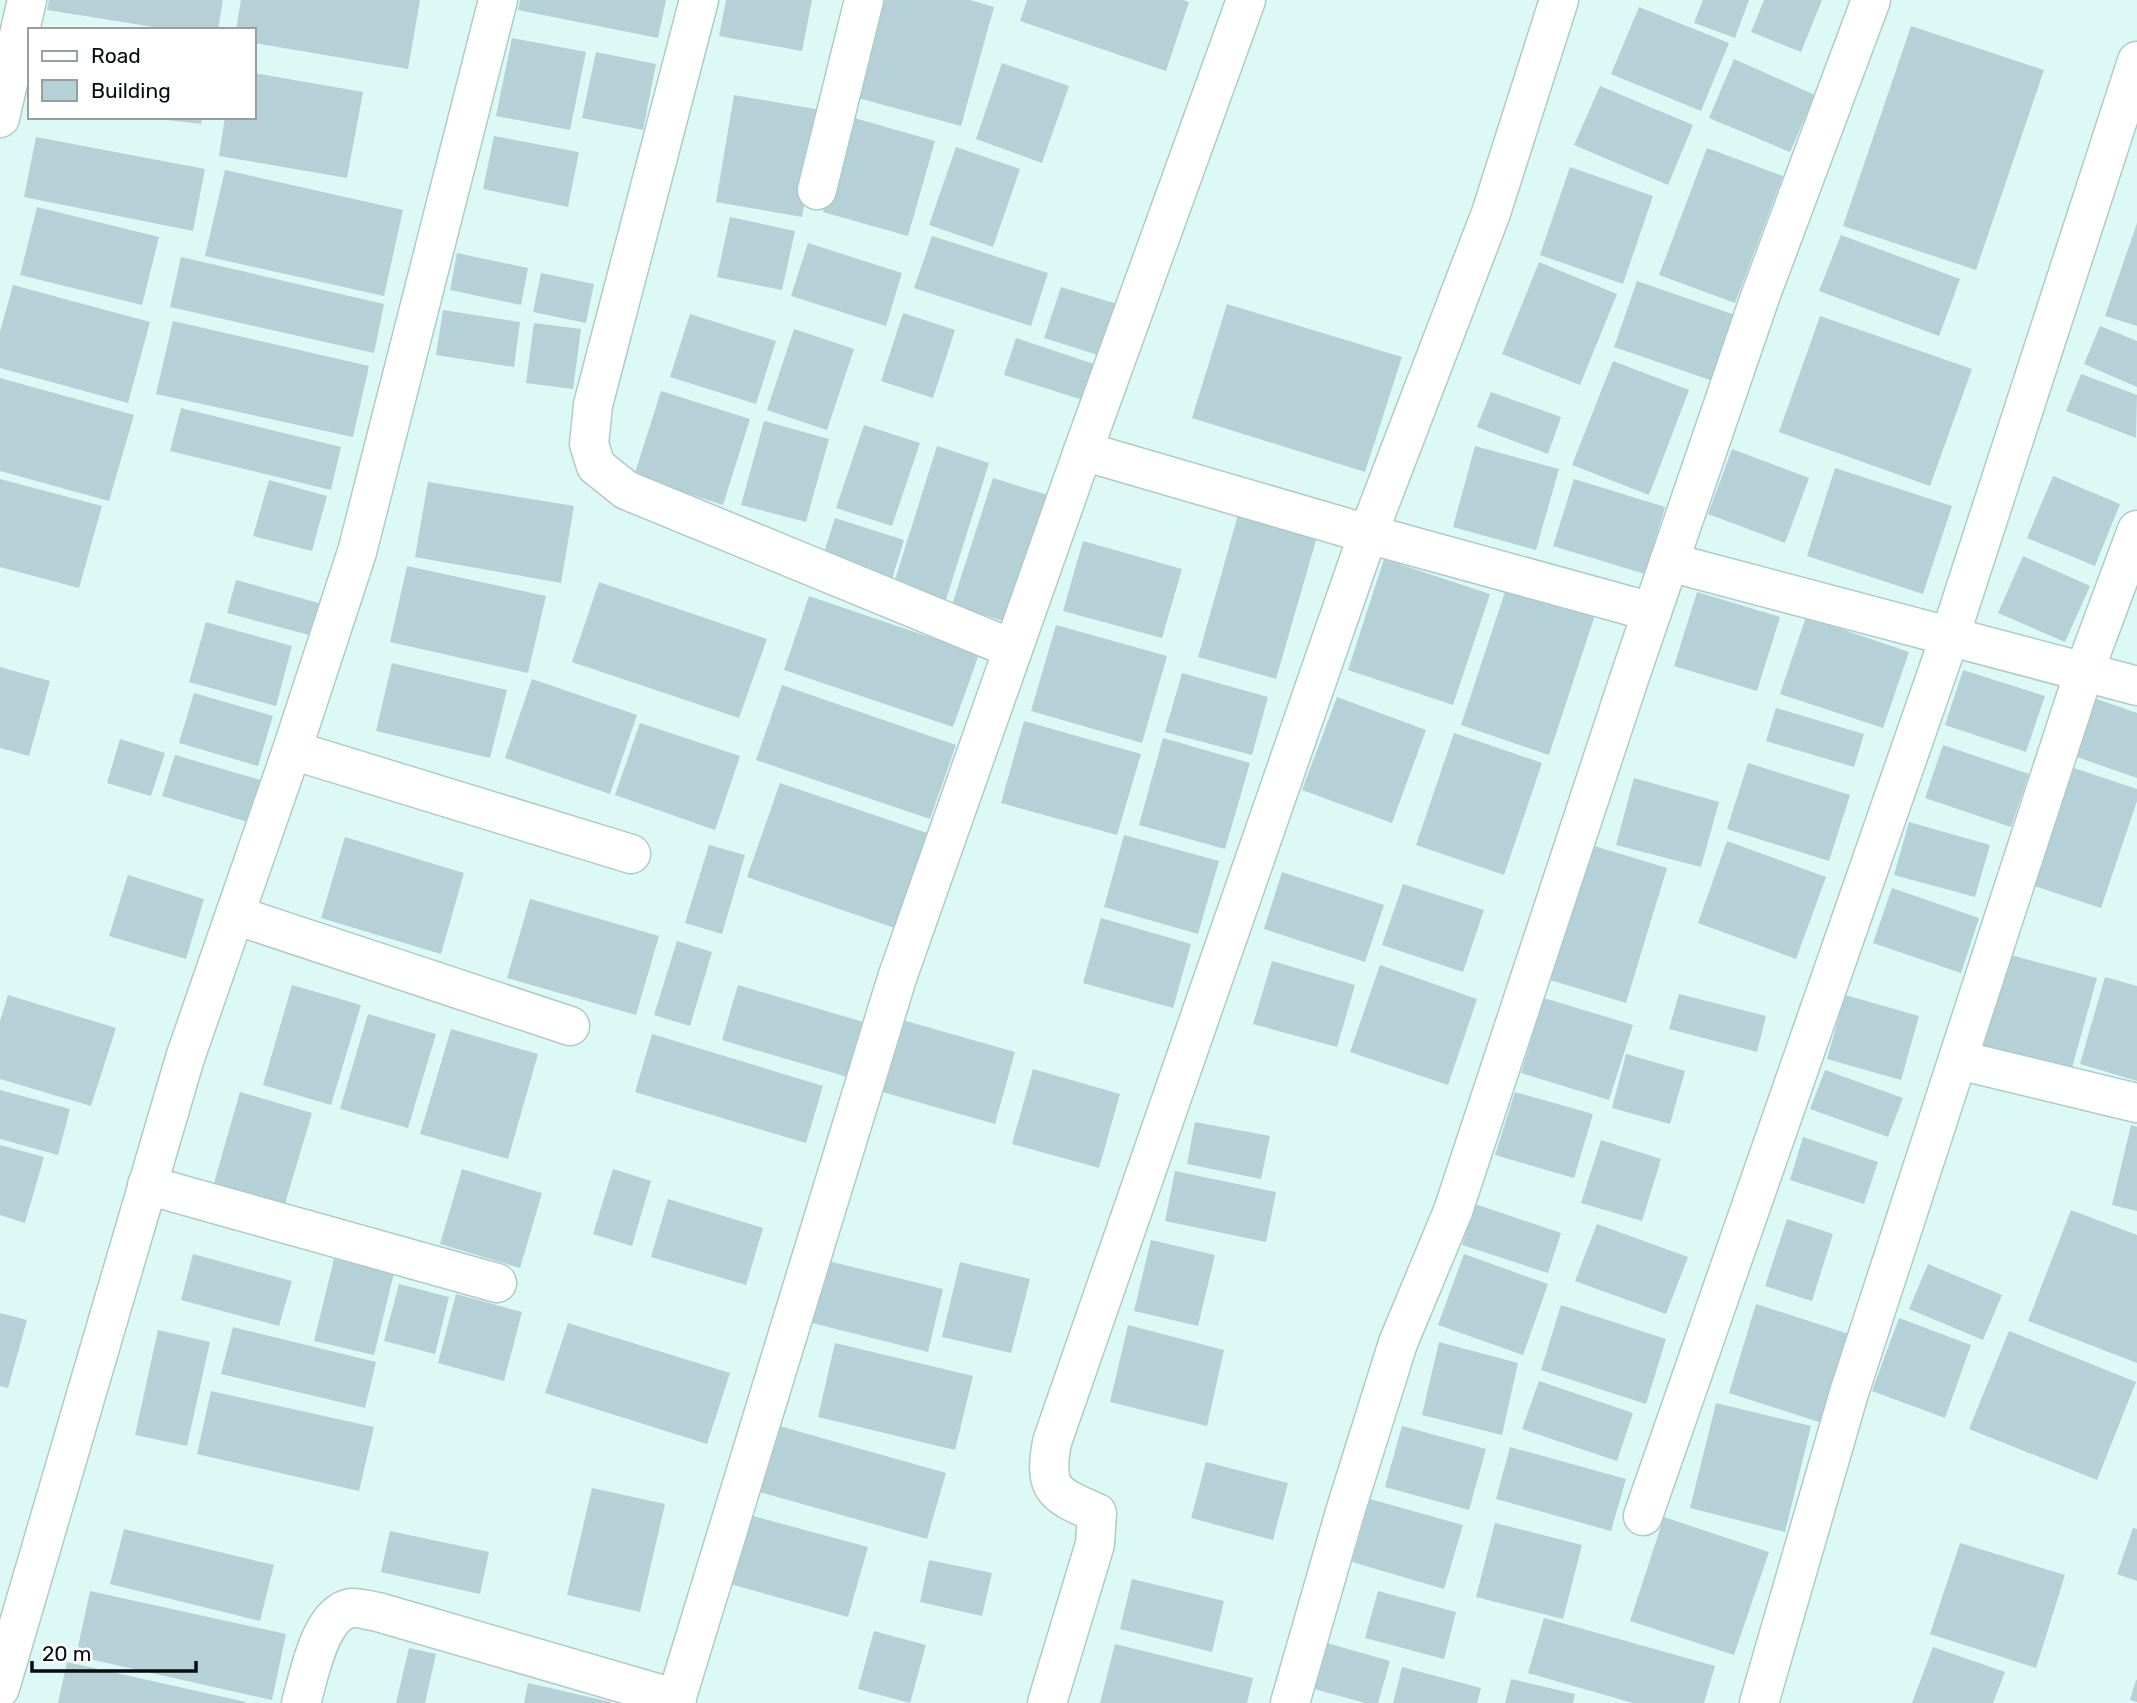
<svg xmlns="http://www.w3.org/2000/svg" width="2137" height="1703" viewBox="0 0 2137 1703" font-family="Rubik,sans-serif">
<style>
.building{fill:#b6d0d8}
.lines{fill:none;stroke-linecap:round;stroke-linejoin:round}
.minor-casing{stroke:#afcbc9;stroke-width:41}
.minor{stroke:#fff;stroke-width:38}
</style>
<rect width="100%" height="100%" fill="#dcf9f6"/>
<g class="building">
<polygon points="49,0 223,0 218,30 173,30 47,10"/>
<polygon points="241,0 420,0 408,69 254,43 254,30 236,30"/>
<polygon points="520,0 666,0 658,38 518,10"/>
<polygon points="726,0 812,0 802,51 719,36"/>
<polygon points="885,0 970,0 994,7 961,126 858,98"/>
<polygon points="1027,0 1183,0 1189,2 1166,71 1020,21"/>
<polygon points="1703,0 1749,0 1735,38 1694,23"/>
<polygon points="1764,0 1822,0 1801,52 1751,32"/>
<polygon points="1639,7 1729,43 1701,111 1611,74"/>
<polygon points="1911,26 2044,70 1976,270 1843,226"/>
<polygon points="512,38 586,52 570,130 496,116"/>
<polygon points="596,52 656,64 643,130 582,118"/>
<polygon points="1734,59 1815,95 1790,152 1709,118"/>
<polygon points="1002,63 1069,86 1042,163 976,139"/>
<polygon points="254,73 363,92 347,178 219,156 225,117 254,117"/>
<polygon points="1600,86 1693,125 1668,185 1574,145"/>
<polygon points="734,95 821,110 802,217 716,202"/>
<polygon points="158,117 202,117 201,124 158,119"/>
<polygon points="851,117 935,141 908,236 823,212"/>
<polygon points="494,136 579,152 568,207 483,189"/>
<polygon points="36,137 205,169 193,231 24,197"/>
<polygon points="956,147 1020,169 993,247 929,225"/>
<polygon points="1707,148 1783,176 1735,303 1659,275"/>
<polygon points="1570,167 1653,196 1623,284 1540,255"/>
<polygon points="225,170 403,210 384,296 205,256"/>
<polygon points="37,207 159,237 142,305 20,275"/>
<polygon points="730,217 795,231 782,290 717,277"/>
<polygon points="2137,223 2137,326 2105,316"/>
<polygon points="1841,235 1960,279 1939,336 1819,291"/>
<polygon points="932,236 1048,273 1031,326 914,288"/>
<polygon points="808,243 902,273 886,326 791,296"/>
<polygon points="457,253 528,268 521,305 450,290"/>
<polygon points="181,257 384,304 374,353 170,307"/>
<polygon points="1539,262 1617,294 1580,385 1502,354"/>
<polygon points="541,273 594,284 586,323 533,312"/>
<polygon points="1637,281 1738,316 1716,382 1614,347"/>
<polygon points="13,285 150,322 128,403 0,368 0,332"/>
<polygon points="1061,287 1117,304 1101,356 1044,338"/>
<polygon points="1227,304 1402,357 1365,472 1192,418"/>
<polygon points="443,310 520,322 514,367 436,355"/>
<polygon points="903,313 955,330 933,398 881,381"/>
<polygon points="690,314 776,341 756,404 670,377"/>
<polygon points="1820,316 1972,369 1930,486 1779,432"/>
<polygon points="173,321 369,366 353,437 156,394"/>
<polygon points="534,323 581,329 573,389 526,383"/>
<polygon points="2100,326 2137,341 2137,387 2084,364"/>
<polygon points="794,329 854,349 827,430 767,410"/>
<polygon points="1016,338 1097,365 1086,401 1004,375"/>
<polygon points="1613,361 1689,390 1649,495 1572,465"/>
<polygon points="2081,374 2137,395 2136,438 2066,411"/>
<polygon points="0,378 134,415 109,501 0,471"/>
<polygon points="661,391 750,419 723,505 634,476"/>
<polygon points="1491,392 1561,417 1548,454 1477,427"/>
<polygon points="181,408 341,447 331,490 170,451"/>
<polygon points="764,421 829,439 806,522 741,505"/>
<polygon points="864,425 920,443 892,526 836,508"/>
<polygon points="937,446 989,463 945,603 893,586"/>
<polygon points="1475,446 1559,469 1536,550 1453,527"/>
<polygon points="1732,449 1809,478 1785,543 1708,514"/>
<polygon points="1835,468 1952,506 1923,594 1807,556"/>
<polygon points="2053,476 2120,504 2095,566 2027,538"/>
<polygon points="993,478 1051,496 1009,623 952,605"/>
<polygon points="0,479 102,506 79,588 0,567"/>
<polygon points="1574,479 1665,507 1645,574 1553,546"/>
<polygon points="269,480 327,496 312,551 253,536"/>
<polygon points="428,482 574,506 561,583 415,557"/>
<polygon points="1240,508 1319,530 1276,679 1198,657"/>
<polygon points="835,518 904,540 891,582 822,559"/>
<polygon points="1083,541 1182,569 1162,638 1063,611"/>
<polygon points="2023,556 2090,586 2065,642 1998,613"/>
<polygon points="1384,559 1490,594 1453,705 1348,670"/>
<polygon points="407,566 546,596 528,673 390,642"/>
<polygon points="236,580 322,604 313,636 227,613"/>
<polygon points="599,582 767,639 739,718 572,662"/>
<polygon points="1507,586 1595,615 1549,755 1461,725"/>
<polygon points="1697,592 1780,617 1757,691 1674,666"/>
<polygon points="809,596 979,654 953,727 784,670"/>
<polygon points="1806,617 1909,652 1883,728 1780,694"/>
<polygon points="206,622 292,646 276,706 189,682"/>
<polygon points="1056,625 1167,656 1142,743 1031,711"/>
<polygon points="392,663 507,690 490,758 376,731"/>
<polygon points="0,667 50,681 29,756 0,748"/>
<polygon points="1963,670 2045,696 2026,752 1945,725"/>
<polygon points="1182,673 1268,697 1252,755 1165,732"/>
<polygon points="532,679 637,715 610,794 505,758"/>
<polygon points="782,685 956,745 930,819 756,760"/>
<polygon points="194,693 273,716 258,766 179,743"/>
<polygon points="1337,697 1426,730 1392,823 1302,790"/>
<polygon points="2091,697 2137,713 2137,778 2071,755"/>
<polygon points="1776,708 1864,734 1854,767 1766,741"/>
<polygon points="1024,721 1141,754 1117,835 1001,803"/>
<polygon points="640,723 740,756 715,830 615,795"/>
<polygon points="1454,733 1542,763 1504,875 1416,845"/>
<polygon points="1163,738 1250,763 1225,849 1139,825"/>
<polygon points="120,739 165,753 151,796 107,783"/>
<polygon points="1943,745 2029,774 2011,827 1925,798"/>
<polygon points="175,755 264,781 251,823 162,796"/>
<polygon points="1748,763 1850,795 1829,861 1727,829"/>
<polygon points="2065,765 2137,789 2137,801 2101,908 2025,883"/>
<polygon points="1634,778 1719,802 1701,867 1616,845"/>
<polygon points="780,783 933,835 900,930 747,877"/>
<polygon points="1909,822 1990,845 1975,897 1894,875"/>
<polygon points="1124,835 1219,861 1198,934 1104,907"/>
<polygon points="345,837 464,873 441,954 321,918"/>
<polygon points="1727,841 1826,877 1796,959 1698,923"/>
<polygon points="709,845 745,855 722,934 685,923"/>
<polygon points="1591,845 1667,868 1626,1003 1550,980"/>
<polygon points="1282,872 1384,905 1365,962 1264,929"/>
<polygon points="128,875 204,899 186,959 109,936"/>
<polygon points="1403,884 1484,910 1463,972 1382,945"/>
<polygon points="1892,888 1979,918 1961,973 1873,943"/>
<polygon points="530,899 659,936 636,1015 507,978"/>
<polygon points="1101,918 1191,944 1173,1008 1083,983"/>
<polygon points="677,941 712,952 690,1026 654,1015"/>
<polygon points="2003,953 2097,978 2070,1075 1976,1050"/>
<polygon points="1272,961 1355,985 1337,1047 1253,1024"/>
<polygon points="1380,965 1477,999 1448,1085 1350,1052"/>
<polygon points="2105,977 2137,986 2137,1081 2080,1064"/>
<polygon points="292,985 361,1005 331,1105 263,1085"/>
<polygon points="738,985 870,1024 854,1079 722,1040"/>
<polygon points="1679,994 1766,1016 1757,1052 1669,1029"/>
<polygon points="8,995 116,1028 91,1106 0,1079 0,1021"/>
<polygon points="1845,995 1919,1016 1901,1080 1827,1059"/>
<polygon points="1544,998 1633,1025 1609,1100 1521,1073"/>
<polygon points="368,1014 436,1034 408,1128 340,1109"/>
<polygon points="899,1019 1015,1052 995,1124 879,1091"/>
<polygon points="451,1029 538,1054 508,1159 420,1134"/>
<polygon points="652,1034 823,1086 806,1143 635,1092"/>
<polygon points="1626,1054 1685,1071 1670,1124 1612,1108"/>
<polygon points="1033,1069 1120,1094 1099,1168 1012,1144"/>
<polygon points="1825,1070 1903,1098 1888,1137 1810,1109"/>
<polygon points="0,1090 70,1109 58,1155 0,1139"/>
<polygon points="240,1092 312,1113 285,1204 214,1183"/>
<polygon points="1515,1092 1593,1114 1574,1178 1495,1155"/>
<polygon points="1195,1122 1270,1136 1261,1179 1187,1164"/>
<polygon points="2131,1125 2137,1127 2137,1211 2112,1205"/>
<polygon points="1803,1137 1878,1162 1864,1204 1790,1180"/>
<polygon points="1601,1140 1661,1159 1642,1221 1581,1203"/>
<polygon points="0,1145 44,1157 25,1223 0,1215"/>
<polygon points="462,1169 542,1193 520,1268 440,1244"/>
<polygon points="613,1169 651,1181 632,1246 593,1234"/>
<polygon points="1175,1171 1276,1192 1266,1242 1165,1221"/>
<polygon points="668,1199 763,1228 746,1285 651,1257"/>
<polygon points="1475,1204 1561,1233 1548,1273 1462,1245"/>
<polygon points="2071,1210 2137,1235 2137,1363 2028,1321"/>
<polygon points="1787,1219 1833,1234 1812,1301 1765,1286"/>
<polygon points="1597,1224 1688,1257 1666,1314 1575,1281"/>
<polygon points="1151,1240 1215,1255 1198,1326 1134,1311"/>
<polygon points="193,1254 292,1281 279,1326 181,1300"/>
<polygon points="1464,1254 1548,1284 1523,1355 1438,1325"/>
<polygon points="334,1259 394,1273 374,1355 314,1341"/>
<polygon points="828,1261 943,1289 928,1352 812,1323"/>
<polygon points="960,1262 1030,1279 1011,1353 942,1337"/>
<polygon points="1928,1264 2002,1295 1983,1340 1909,1309"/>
<polygon points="399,1284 449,1297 435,1354 384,1341"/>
<polygon points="456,1294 522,1312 504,1381 438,1363"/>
<polygon points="1756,1304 1852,1335 1825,1424 1729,1393"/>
<polygon points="1561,1305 1666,1339 1646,1404 1541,1370"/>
<polygon points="0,1313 27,1320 8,1388 0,1386"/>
<polygon points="1899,1318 1971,1345 1945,1418 1872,1391"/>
<polygon points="568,1323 730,1373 707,1444 545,1393"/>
<polygon points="1128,1325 1224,1350 1207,1426 1110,1402"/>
<polygon points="233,1327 376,1362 365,1408 221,1374"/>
<polygon points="158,1330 210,1342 187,1446 135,1435"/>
<polygon points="2009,1331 2136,1382 2097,1480 1969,1429"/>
<polygon points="1439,1342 1518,1363 1502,1435 1422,1415"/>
<polygon points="835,1343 973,1376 955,1450 818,1417"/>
<polygon points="1539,1381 1633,1413 1617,1461 1522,1429"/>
<polygon points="211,1391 374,1427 359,1491 197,1454"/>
<polygon points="1716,1403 1811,1426 1785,1532 1690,1508"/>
<polygon points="776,1425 946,1473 927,1539 756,1491"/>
<polygon points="1402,1426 1486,1449 1469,1510 1385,1487"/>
<polygon points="1510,1447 1626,1479 1611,1531 1496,1499"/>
<polygon points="1206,1462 1288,1483 1273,1540 1191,1518"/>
<polygon points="592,1488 665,1504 640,1612 567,1595"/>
<polygon points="1370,1499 1463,1525 1444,1589 1352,1562"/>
<polygon points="742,1513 868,1547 848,1617 723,1582"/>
<polygon points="1664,1517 1769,1552 1734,1655 1630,1621"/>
<polygon points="1495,1523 1582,1545 1563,1619 1476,1597"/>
<polygon points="2133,1528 2137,1529 2137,1581 2117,1574"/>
<polygon points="124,1529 274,1565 260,1621 110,1584"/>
<polygon points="390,1531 489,1552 480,1594 381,1572"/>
<polygon points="1960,1543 2065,1575 2036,1668 1930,1634"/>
<polygon points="929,1560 992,1573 982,1616 920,1602"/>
<polygon points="1132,1579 1224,1601 1212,1652 1120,1629"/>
<polygon points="90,1591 286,1634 272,1700 76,1656"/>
<polygon points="1378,1591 1456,1612 1444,1659 1365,1638"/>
<polygon points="1544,1618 1715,1666 1704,1703 1633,1703 1528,1673"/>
<polygon points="874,1631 926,1645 910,1703 858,1689"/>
<polygon points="1320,1641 1390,1661 1378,1703 1365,1703 1307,1687"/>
<polygon points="1115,1644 1253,1678 1247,1703 1100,1703"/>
<polygon points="1933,1647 2005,1672 1993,1703 1912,1703"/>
<polygon points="409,1648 436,1654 425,1703 396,1703"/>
<polygon points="67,1662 246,1702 246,1703 58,1703"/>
<polygon points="1402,1667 1481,1688 1477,1703 1393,1703"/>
<polygon points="1511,1679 1575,1694 1573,1703 1505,1703"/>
<polygon points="2136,1680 2137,1680 2137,1702 2130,1700"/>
<polygon points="528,1683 611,1702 611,1703 524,1703"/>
</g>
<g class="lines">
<g class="minor-casing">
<g id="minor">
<polyline points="699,0 593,405 589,444 596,466 626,490 1013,649"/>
<polyline points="0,118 27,0"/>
<polyline points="817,190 864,0"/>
<polyline points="1083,451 1368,534 1652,612"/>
<polyline points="1669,562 2137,686"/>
<polyline points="292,750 631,854"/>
<polyline points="235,915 570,1026"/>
<polyline points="1959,1060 2137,1103"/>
<polyline points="147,1185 497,1283"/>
<polyline points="1643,1516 1950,636 2137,61"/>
<polyline points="0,1688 185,1058 292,750 357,552 498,0"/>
<path d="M301,1703C309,1677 319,1614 351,1608C358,1607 370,1611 378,1612L677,1699"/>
<polyline points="675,1703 897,978 1083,451 1246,0"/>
<path d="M1047,1703L1095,1544L1097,1513C1055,1495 1043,1491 1052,1442L1368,534L1491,213L1559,0"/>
<polyline points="1290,1703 1345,1512 1398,1343 1453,1211 1630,676 1760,297 1871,0"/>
<polyline points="1759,1703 1849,1393 2084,672 2137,530"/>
</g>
</g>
<use href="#minor" class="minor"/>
</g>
<rect x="28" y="28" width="228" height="91" fill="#ffffff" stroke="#9b9e9e" stroke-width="2"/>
<rect x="42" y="51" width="35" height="10" fill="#ffffff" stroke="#9b9e9e" stroke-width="2"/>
<text x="91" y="63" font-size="21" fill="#050d0d">Road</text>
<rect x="42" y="80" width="35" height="21" fill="#b6d0d8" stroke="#9b9e9e" stroke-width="2"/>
<text x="91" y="98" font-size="21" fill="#050d0d">Building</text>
<path d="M32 1661v10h164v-10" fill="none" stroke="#050d0d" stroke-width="3.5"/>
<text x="42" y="1661" font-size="21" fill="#050d0d" stroke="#ffffff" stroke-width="5" paint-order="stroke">20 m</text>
</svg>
